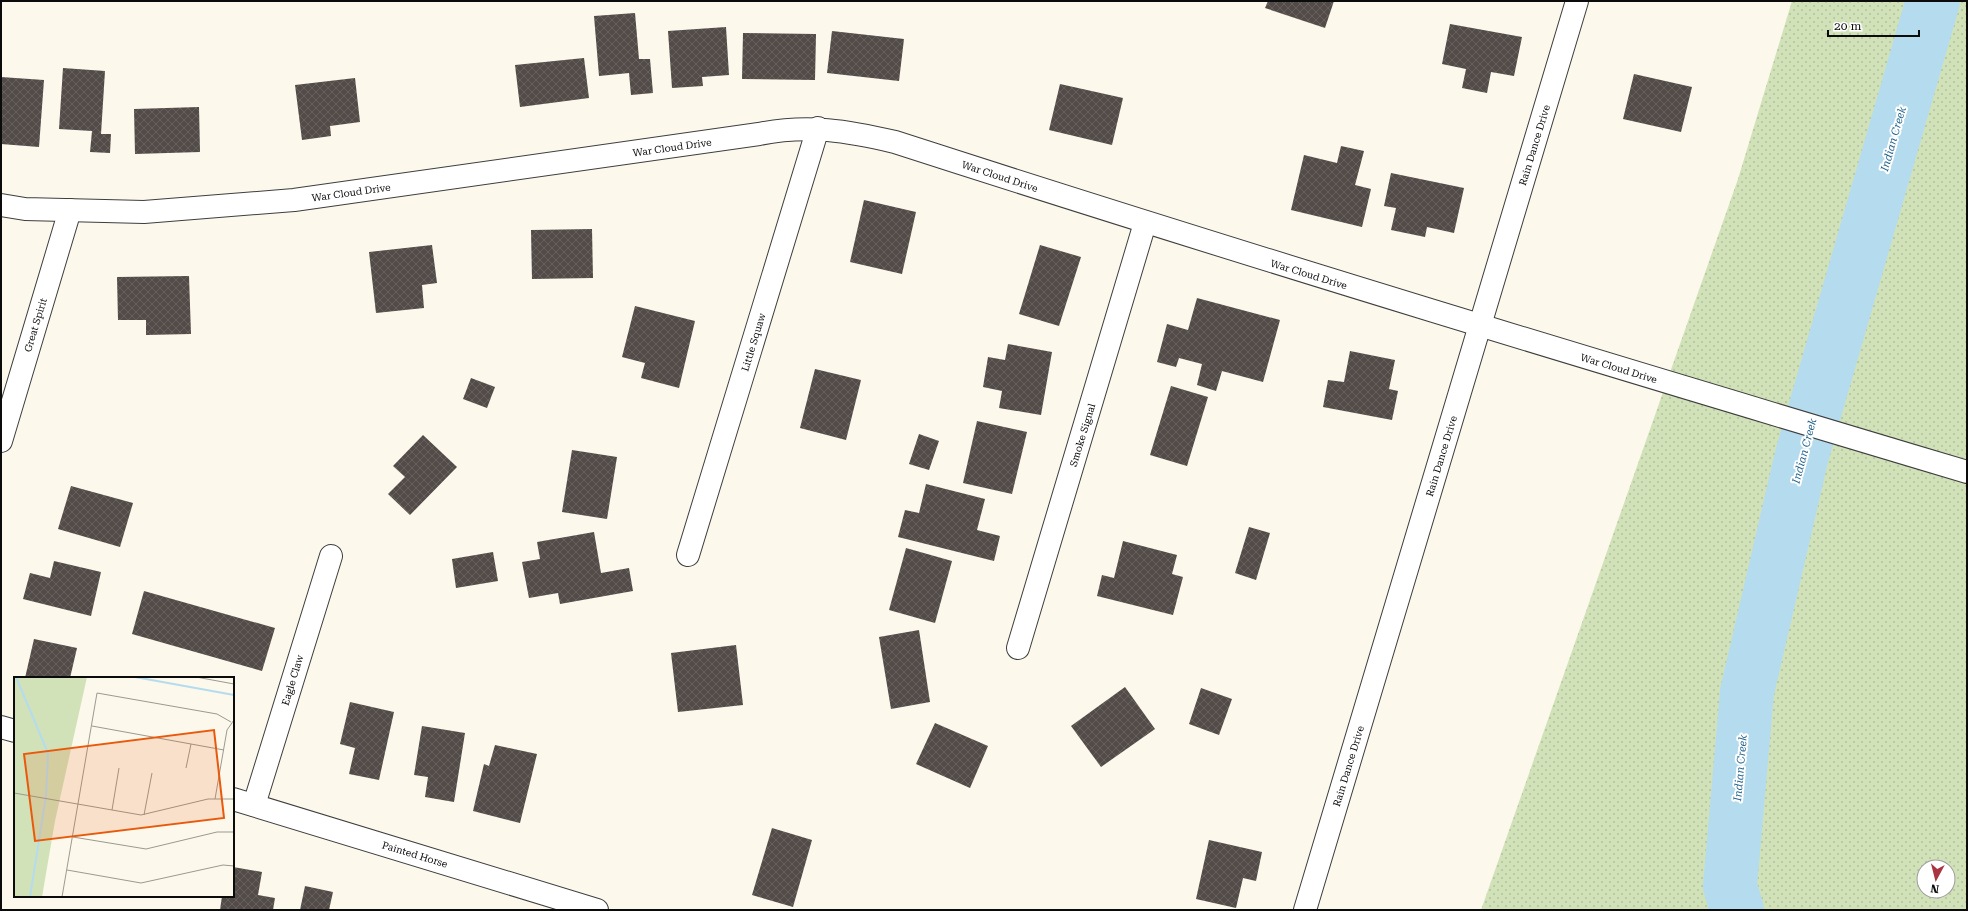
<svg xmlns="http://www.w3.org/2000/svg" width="1968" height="911" viewBox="0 0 1968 911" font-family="'Roboto Serif',serif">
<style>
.green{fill:url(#green-dots);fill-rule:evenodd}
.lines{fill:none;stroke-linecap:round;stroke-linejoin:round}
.river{stroke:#b5dcee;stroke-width:54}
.building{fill:url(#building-cross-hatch)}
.street-casing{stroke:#3e3e3e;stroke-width:24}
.street{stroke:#fff;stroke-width:22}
.labels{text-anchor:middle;stroke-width:4;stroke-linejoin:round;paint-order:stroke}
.street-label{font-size:10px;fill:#0b0b0b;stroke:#fff}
.water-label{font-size:11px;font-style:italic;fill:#24648c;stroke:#fff}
.inset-river{fill:none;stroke:#b5dcee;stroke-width:2}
.inset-road{fill:none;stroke:#9c9991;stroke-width:1}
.view{fill:#e8590c;fill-opacity:0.15;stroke:#e8590c;stroke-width:2}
.inset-edge{fill:none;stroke:#0b0b0b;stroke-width:2}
</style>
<defs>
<pattern id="green-dots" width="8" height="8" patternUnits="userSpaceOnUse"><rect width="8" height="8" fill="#d1e2b9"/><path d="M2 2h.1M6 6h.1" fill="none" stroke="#b2c19e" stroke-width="1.8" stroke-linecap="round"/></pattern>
<pattern id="building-cross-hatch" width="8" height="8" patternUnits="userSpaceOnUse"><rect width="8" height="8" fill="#524b48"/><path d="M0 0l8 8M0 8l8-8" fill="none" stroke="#66605e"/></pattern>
</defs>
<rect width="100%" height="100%" fill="#fcf8eb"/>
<path class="green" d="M1792,1H1967V910H1481L1738,179ZM1924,867H1948V891H1924Z"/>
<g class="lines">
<polyline class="river" points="1737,910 1730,886 1747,692 1802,455 1933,1"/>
</g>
<g class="building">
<polygon points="1268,1 1334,1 1325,28 1265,8"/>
<polygon points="635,13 639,59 650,59 653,93 631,95 629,73 599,76 594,16"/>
<polygon points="1450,24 1522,37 1514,76 1491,72 1487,93 1462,88 1466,69 1442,64"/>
<polygon points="726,27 729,75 702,77 703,86 672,88 668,31"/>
<polygon points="832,31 904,39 899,81 827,73"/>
<polygon points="743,33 816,34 815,80 742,79"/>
<polygon points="584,58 589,98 520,107 515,65"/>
<polygon points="63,68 105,71 101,134 111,134 110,153 90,152 92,131 59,129"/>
<polygon points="1634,74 1692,87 1681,132 1623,119"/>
<polygon points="1,77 44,80 39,147 1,144"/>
<polygon points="355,78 360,122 330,126 331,136 302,140 295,85"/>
<polygon points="1060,84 1123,98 1112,145 1049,130"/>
<polygon points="199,107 200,152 135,154 134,109"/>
<polygon points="1341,146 1364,151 1355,185 1371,189 1362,227 1291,210 1304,155 1337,163"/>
<polygon points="1391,173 1464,188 1454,233 1427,227 1425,237 1391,230 1396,208 1384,206"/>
<polygon points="864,200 916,212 902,274 850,262"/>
<polygon points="592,229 593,278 532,279 531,230"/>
<polygon points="432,245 437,283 422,285 424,308 376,313 369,252"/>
<polygon points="1040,245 1081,257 1059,326 1019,314"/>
<polygon points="189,276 191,334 146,335 146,320 118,320 117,277"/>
<polygon points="1197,298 1280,320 1263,382 1222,371 1216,391 1197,385 1202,364 1179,358 1176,367 1157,362 1167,324 1188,330"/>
<polygon points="635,306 695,321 679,388 641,378 645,363 622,357"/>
<polygon points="1008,344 1052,352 1041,415 999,408 1002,391 983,387 988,357 1005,360"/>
<polygon points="1350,351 1395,360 1389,389 1398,391 1392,420 1323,407 1328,380 1344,382"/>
<polygon points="815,369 861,380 846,440 800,428"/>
<polygon points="471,378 495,387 487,408 463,399"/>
<polygon points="1171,386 1208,397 1187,466 1150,455"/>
<polygon points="977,421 1027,432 1012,494 963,483"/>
<polygon points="919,434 939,441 929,470 909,464"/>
<polygon points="423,435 457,467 410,515 388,494 405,477 393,466"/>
<polygon points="572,450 617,457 607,519 562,512"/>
<polygon points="926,484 985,499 977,530 1000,536 994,561 898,537 905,510 919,513"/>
<polygon points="71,486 133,503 120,547 58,529"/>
<polygon points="1249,527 1270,533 1256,580 1235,573"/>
<polygon points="594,532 601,573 629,568 633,591 560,604 558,593 529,598 522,562 540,559 537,542"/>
<polygon points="1123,541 1177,555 1172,574 1183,577 1173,615 1097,596 1102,575 1114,578"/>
<polygon points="906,548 952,561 935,623 889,610"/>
<polygon points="493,552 498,581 456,588 452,559"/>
<polygon points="54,561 101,572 91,616 23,599 30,573 50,578"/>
<polygon points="144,591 275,628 262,671 132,634"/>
<polygon points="919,630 930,702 891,709 879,637"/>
<polygon points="34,639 77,648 70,678 25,678"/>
<polygon points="736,645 743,705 678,712 671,653"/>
<polygon points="1125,687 1155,729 1101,767 1071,726"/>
<polygon points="1201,688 1232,699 1219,735 1189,724"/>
<polygon points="350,702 394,712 379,780 349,774 355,748 340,744"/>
<polygon points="935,723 988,746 970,788 916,764"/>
<polygon points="422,726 465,733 454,802 425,797 428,777 414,775"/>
<polygon points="495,745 537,754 520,823 473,811 484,764 489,766"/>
<polygon points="772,828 812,840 793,907 752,895"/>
<polygon points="1209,840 1262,852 1256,881 1243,878 1236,908 1196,899"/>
<polygon points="233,867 262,872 258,895 275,898 273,910 220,910 222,896 233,896"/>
<polygon points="305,886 333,892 329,910 300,910"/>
</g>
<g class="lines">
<g class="street-casing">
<g id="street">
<path d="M1,205L25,209L144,212L294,200L759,134C808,124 848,131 895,142C1251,257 1609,365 1967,472"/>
<polyline points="1,441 70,210"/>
<polyline points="688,555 818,128"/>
<polyline points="1018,648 1145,223"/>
<polyline points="1,727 15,731"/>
<polyline points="233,799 597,910"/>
<polyline points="254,805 331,556"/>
<polyline points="1305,910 1577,1"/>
</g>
</g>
<use href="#street" class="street"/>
</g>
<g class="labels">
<g class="street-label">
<text transform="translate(1534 145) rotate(-73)" y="4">Rain Dance Drive</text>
<text transform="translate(672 147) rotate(-8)" y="4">War Cloud Drive</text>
<text transform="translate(1000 176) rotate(18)" y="4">War Cloud Drive</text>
<text transform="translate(351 192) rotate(-8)" y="4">War Cloud Drive</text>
<text transform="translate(1309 274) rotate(17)" y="4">War Cloud Drive</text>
<text transform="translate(35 325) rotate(-73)" y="4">Great Spirit</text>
<text transform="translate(753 342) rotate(-73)" y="4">Little Squaw</text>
<text transform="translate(1619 368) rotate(17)" y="4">War Cloud Drive</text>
<text transform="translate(1082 435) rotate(-73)" y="4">Smoke Signal</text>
<text transform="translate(1441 456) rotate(-73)" y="4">Rain Dance Drive</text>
<text transform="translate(292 680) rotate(-73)" y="4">Eagle Claw</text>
<text transform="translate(1348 766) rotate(-73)" y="4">Rain Dance Drive</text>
<text transform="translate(415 854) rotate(17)" y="4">Painted Horse</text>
</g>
<g class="water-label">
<text transform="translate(1893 139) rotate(-74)" y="4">Indian Creek</text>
<text transform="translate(1804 451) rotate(-75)" y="4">Indian Creek</text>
<text transform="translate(1740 768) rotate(-85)" y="4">Indian Creek</text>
</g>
</g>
<g transform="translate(14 677)">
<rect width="220" height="220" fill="#fcf8eb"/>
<path d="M0,0H73L41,144L28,220H0Z" fill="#d1e2b9"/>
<path class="inset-river" d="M2,0L34,76L32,119L16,220M121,0L220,18"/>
<path class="inset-road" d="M182,0L220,7M78,49L210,73M172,91L177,67M0,116L127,138L194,122H220M201,122L213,53L220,43M98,133L105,91M130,138L138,96M59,160L132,172L203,155H220M53,193L127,206L209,188L220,189M48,220L83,16L203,37L217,45"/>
<path class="view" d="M200,53L210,141L21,164L10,77Z"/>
<rect width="220" height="220" class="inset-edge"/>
</g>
<rect width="1968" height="911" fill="none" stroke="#0b0b0b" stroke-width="4"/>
<g transform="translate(1936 879) rotate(187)"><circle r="19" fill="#ffffff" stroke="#9d9d9d"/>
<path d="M0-3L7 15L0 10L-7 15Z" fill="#a83541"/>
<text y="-6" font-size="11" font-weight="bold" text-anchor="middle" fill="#0b0b0b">N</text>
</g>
<path d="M1828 30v6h91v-6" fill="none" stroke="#0b0b0b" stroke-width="2"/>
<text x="1834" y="30" font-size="12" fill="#0b0b0b" stroke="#ffffff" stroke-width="3" paint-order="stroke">20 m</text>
</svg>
